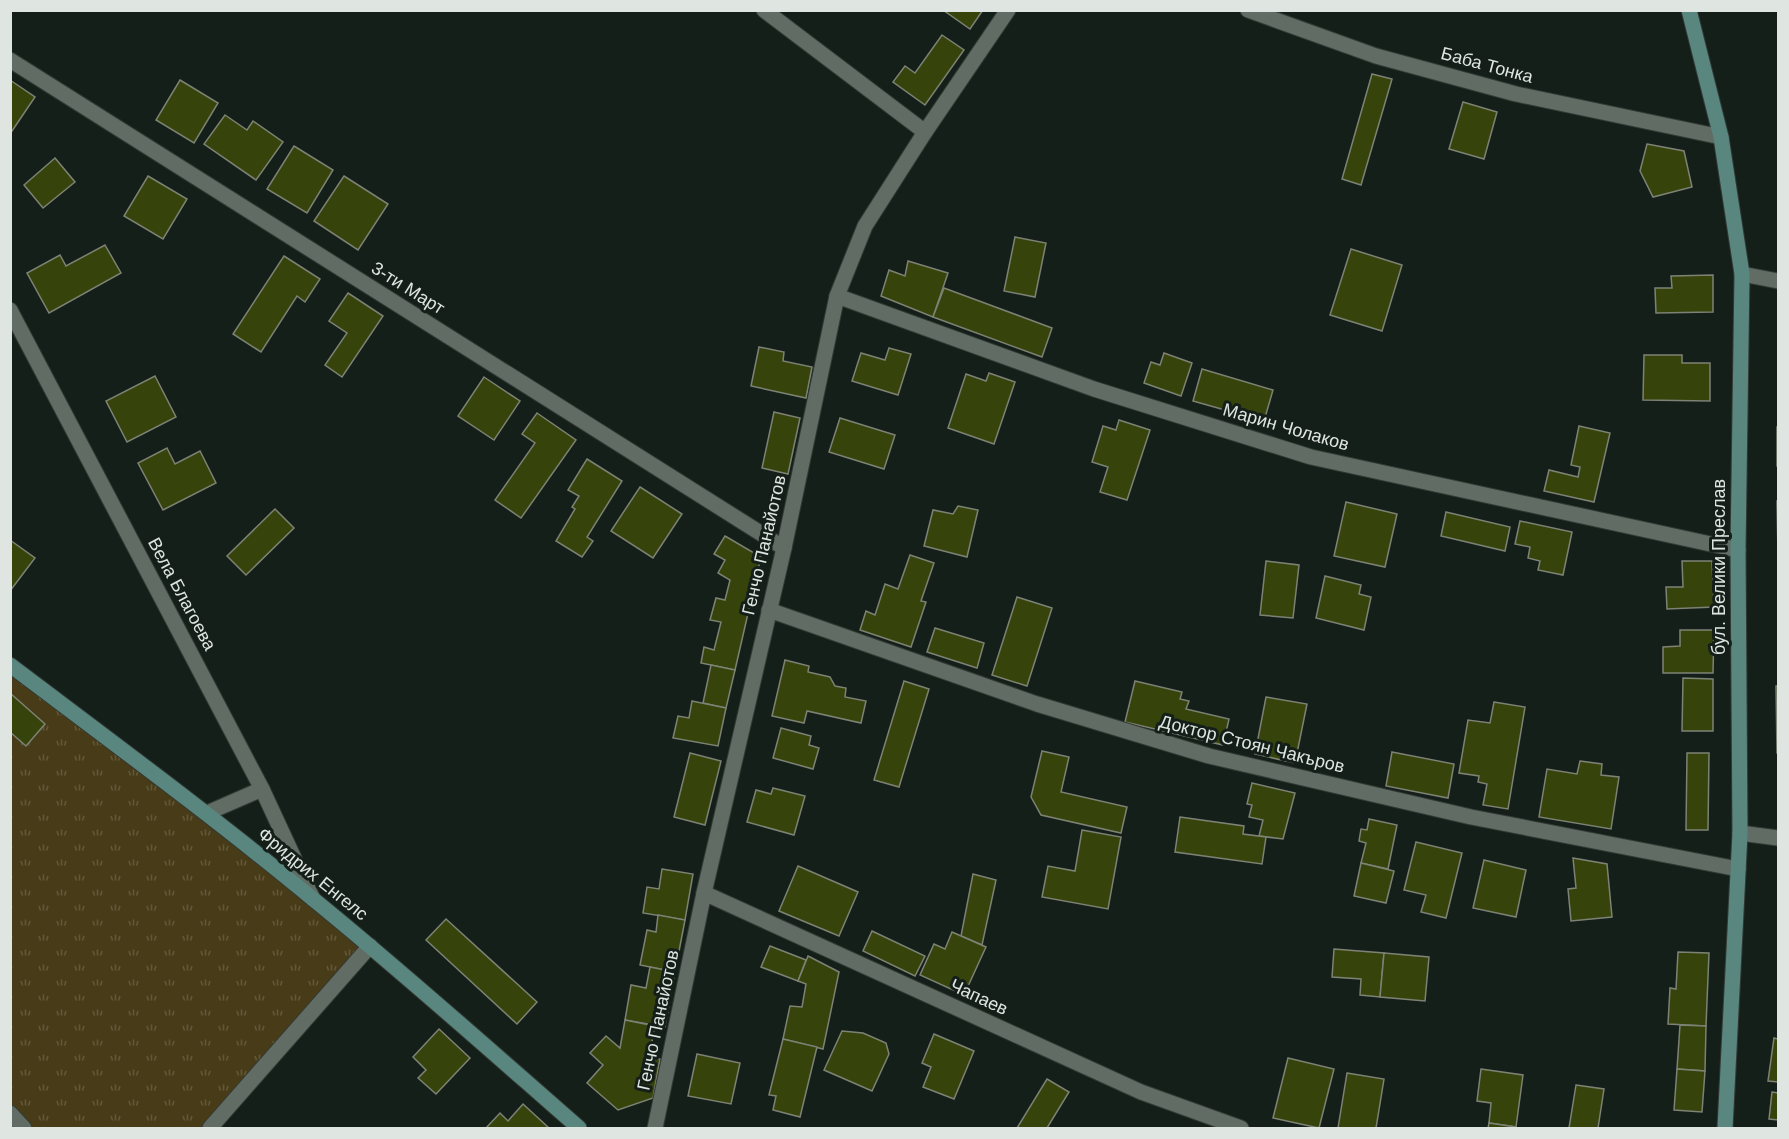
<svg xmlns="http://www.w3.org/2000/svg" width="1789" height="1139" viewBox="0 0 1789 1139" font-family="Helvetica,sans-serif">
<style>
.grass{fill:url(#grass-tufts)}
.building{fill:#36440c;stroke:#7d8275;stroke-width:1.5}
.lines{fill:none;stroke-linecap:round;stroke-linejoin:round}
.street-casing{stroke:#333a35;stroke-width:17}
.secondary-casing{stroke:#333a35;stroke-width:17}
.street{stroke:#616c64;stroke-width:15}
.secondary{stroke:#59877f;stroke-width:15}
.labels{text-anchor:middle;stroke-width:6;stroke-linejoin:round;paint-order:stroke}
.street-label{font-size:18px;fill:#dfe6e1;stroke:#151f19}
</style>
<defs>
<pattern id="grass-tufts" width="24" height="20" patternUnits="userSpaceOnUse" patternTransform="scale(1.5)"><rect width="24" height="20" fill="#483c18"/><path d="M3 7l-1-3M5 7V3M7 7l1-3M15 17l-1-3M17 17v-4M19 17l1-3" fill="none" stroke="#625839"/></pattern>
</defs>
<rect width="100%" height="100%" fill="#151f19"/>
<polygon class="grass" points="11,665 370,946 210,1128 24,1128 11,1113"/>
<g class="building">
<polygon points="943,10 983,10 970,29"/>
<polygon points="942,35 964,50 925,105 893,82 905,66 915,73"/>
<polygon points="1372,74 1392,79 1361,185 1342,179"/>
<polygon points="10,80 35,97 10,134"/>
<polygon points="180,80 218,103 194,143 156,120"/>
<polygon points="1463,102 1497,112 1484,159 1449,149"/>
<polygon points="225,115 247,130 253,121 283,142 256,180 204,144"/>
<polygon points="1647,144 1684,151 1692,187 1653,197 1640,171"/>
<polygon points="294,146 333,170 307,213 267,189"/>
<polygon points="55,158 75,182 43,208 24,185"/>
<polygon points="148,176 187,199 163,239 124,216"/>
<polygon points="344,176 388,204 358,250 314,221"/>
<polygon points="1015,237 1046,243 1035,297 1004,291"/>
<polygon points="105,245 121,273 49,313 27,273 60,255 66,266"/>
<polygon points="1351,249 1402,265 1382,331 1330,315"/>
<polygon points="284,256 320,279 305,302 297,296 261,352 233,334"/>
<polygon points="908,261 948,273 933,317 881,296 889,270 905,276"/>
<polygon points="1713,275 1713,312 1656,313 1655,288 1672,288 1671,276"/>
<polygon points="944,288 1052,328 1042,357 933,317"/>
<polygon points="348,293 383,316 342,377 325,365 347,333 329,321"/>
<polygon points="759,347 784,352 783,361 812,367 806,398 751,386"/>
<polygon points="889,348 911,354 898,395 852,381 861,353 885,360"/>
<polygon points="1164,353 1192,363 1181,396 1144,383 1151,362 1160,365"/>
<polygon points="1644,355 1682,355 1682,363 1710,363 1710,401 1643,400"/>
<polygon points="1202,369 1273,390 1264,421 1193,401"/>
<polygon points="989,373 1015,382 994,444 948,428 966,374 986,381"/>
<polygon points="155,376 176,417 127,442 106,401"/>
<polygon points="484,377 520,401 494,440 458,416"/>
<polygon points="774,412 800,418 788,474 762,468"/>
<polygon points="537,413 576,440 521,518 495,500 535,443 522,434"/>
<polygon points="840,418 895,435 884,469 829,452"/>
<polygon points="1119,420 1150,430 1127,500 1100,492 1108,467 1092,462 1103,426 1116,430"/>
<polygon points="1579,426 1610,433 1594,502 1544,491 1549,470 1578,477 1580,467 1571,465"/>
<rect x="1777" y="427" width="1" height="39"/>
<polygon points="167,448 175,464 200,451 216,483 163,510 138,463"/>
<polygon points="587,459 622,481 587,537 593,541 582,557 556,541 575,509 572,507 579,496 568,490"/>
<polygon points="640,487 682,514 653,558 611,531"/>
<polygon points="1777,501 1778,501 1778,555"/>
<polygon points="1346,502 1397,514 1385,567 1334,556"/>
<polygon points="958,506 978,510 967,557 924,546 933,510 953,514"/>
<polygon points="275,509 294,528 246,575 227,556"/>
<polygon points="1446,512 1510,527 1505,551 1441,536"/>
<polygon points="1520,521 1572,532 1563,575 1538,570 1540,561 1528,558 1530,547 1515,544"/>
<polygon points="725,536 761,557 735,670 701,663 704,647 714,650 721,622 710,620 716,598 725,600 730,580 718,573 725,560 714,554"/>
<polygon points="10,540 35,558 10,591"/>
<polygon points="910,555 934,563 921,601 926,602 911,647 860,630 866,611 875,615 885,584 898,589"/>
<polygon points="1266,561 1299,565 1293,618 1260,615"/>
<polygon points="1682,561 1712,561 1714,607 1667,609 1666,587 1683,587"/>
<polygon points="1325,576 1361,585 1359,594 1371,597 1364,630 1316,618"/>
<polygon points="1017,597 1052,608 1027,686 992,675"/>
<polygon points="935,628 984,643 977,668 927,652"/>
<polygon points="1680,630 1714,630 1713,673 1663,673 1663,647 1680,646"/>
<polygon points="785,660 809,666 808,672 830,677 835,686 846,688 845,697 866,701 861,723 807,711 804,723 772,716"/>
<polygon points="711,665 735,670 726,708 703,703"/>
<polygon points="1683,678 1713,679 1713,731 1682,731"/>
<polygon points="904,681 929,689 899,787 874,780"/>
<polygon points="1135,681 1182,692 1180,699 1189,701 1186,709 1229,719 1223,745 1125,722"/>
<polygon points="1776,686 1778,686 1778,753 1777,753"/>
<polygon points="10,693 45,724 26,746 10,732"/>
<polygon points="1266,697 1307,704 1295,763 1255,754"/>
<polygon points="692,701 726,708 718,746 673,738 678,716 689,718"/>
<polygon points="1494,702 1525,707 1508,809 1483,805 1487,784 1478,782 1479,776 1459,773 1468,720 1490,723"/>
<polygon points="781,728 811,736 809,745 819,748 813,769 773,758"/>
<polygon points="1042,751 1069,757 1061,792 1127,807 1121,833 1041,815 1031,797"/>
<polygon points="1392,752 1454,764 1448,798 1386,786"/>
<polygon points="690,753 721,761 705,825 674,817"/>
<polygon points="1687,753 1709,753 1708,830 1686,830"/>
<polygon points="1580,761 1602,764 1601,775 1619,777 1611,829 1539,817 1547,769 1577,774"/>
<polygon points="1252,783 1295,793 1283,839 1259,836 1263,820 1249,817 1252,805 1247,804"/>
<polygon points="773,788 805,796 794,835 747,822 756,790 771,794"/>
<polygon points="1180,817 1244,826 1243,834 1266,837 1262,864 1175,852"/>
<polygon points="1369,819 1397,825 1388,869 1361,863 1366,843 1359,841 1361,829 1367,830"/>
<polygon points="1082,830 1121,837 1108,909 1042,897 1048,866 1075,871"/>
<polygon points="1416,842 1462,853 1446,918 1421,912 1426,895 1404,890"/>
<polygon points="1573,858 1607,864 1612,917 1571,921 1568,889 1576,888"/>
<polygon points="1484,860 1526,870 1516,917 1473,908"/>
<polygon points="1361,863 1394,871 1386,903 1354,896"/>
<polygon points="798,866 858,892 839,936 779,911"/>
<polygon points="662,869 693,874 685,920 643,913 647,887 659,889"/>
<polygon points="973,874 996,880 982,945 961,936"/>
<polygon points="658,915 685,920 675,972 640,965 647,930 656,932"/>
<polygon points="446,919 537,1002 517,1024 426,940"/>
<polygon points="872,931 925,956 915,976 863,951"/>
<polygon points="952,932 986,947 964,995 920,975 934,944 945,949"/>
<polygon points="770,946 806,960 798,981 761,967"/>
<polygon points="1334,949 1384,953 1380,997 1360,995 1361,979 1332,977"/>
<polygon points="1678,952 1709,953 1706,1026 1668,1024 1670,988 1676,989"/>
<polygon points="1384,953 1429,957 1425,1001 1380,997"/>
<polygon points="808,956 839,972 823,1049 783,1039 790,1006 802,1007 806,984 798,981"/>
<polygon points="650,967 675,972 665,1027 625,1020 631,985 646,988"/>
<polygon points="625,1020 655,1026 649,1057 660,1059 653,1098 618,1110 587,1083 603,1065 590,1053 606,1036 620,1048"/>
<polygon points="1680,1025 1706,1026 1705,1071 1677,1069"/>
<polygon points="439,1029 470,1058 436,1094 418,1078 426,1070 413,1057"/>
<polygon points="842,1031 863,1033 886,1043 889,1054 872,1091 824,1070"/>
<polygon points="934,1034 974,1051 954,1099 923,1087 931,1067 922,1063"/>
<polygon points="1774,1038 1778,1039 1778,1082 1768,1081"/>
<polygon points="783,1039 817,1047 800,1117 773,1110 776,1096 769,1095"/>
<polygon points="697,1054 740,1063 731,1104 688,1096"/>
<polygon points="1288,1058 1334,1069 1319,1128 1273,1118"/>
<polygon points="1481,1069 1523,1075 1516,1127 1489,1123 1491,1103 1477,1101"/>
<polygon points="1677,1069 1705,1071 1702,1112 1674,1110"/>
<polygon points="1347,1073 1384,1079 1376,1128 1338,1128"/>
<polygon points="1047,1079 1069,1092 1047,1128 1017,1128"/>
<polygon points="1576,1085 1604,1089 1598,1128 1569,1128"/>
<polygon points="1772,1092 1778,1093 1778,1120 1769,1119"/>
<polygon points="523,1104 549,1128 486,1128 500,1113 508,1121"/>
<polygon points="1489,1123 1516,1127 1516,1128 1488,1128"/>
</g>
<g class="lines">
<g class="street-casing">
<g id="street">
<polyline points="764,10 925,132"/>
<polyline points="1248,10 1376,56 1516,94 1721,137"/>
<polyline points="10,60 784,548"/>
<polyline points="1742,274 1778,281"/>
<polyline points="837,296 1094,389 1311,457 1738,550"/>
<polyline points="10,310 262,789 313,899"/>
<polyline points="769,610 1037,704 1209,756 1471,817 1738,869"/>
<polyline points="207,813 262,789"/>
<polyline points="1740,833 1778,838"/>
<polyline points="704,893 1141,1092 1241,1128"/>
<polyline points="10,1113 24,1128"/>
<polyline points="210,1128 370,946"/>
<polyline points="655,1128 704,893 784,548 837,296 865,226 925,132 1008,10"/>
</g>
</g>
<g class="secondary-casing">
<g id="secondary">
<polyline points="1689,10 1721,137 1742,274 1738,550 1740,833 1725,1128"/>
<path d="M10,665C112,742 215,818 313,899C404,973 491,1051 579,1128"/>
</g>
</g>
<use href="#street" class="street"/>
<use href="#secondary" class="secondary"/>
</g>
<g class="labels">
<g class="street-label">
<text transform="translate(1487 65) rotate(15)" y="6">Баба Тонка</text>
<text transform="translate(408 288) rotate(32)" y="6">3-ти Март</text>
<text transform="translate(1286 427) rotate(16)" y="6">Марин Чолаков</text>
<text transform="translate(764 545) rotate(-77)" y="6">Генчо Панайотов</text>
<text transform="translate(1719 567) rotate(-90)" y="6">бул. Велики Преслав</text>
<text transform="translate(182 594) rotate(62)" y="6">Вела Благоева</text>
<text transform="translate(1252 744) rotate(14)" y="6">Доктор Стоян Чакъров</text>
<text transform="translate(313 874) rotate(39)" y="6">Фридрих Енгелс</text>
<text transform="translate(979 997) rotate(25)" y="6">Чапаев</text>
<text transform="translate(658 1020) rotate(-78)" y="6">Генчо Панайотов</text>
</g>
</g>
<rect width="1789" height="1139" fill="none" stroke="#dfe6e1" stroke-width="24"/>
</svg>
